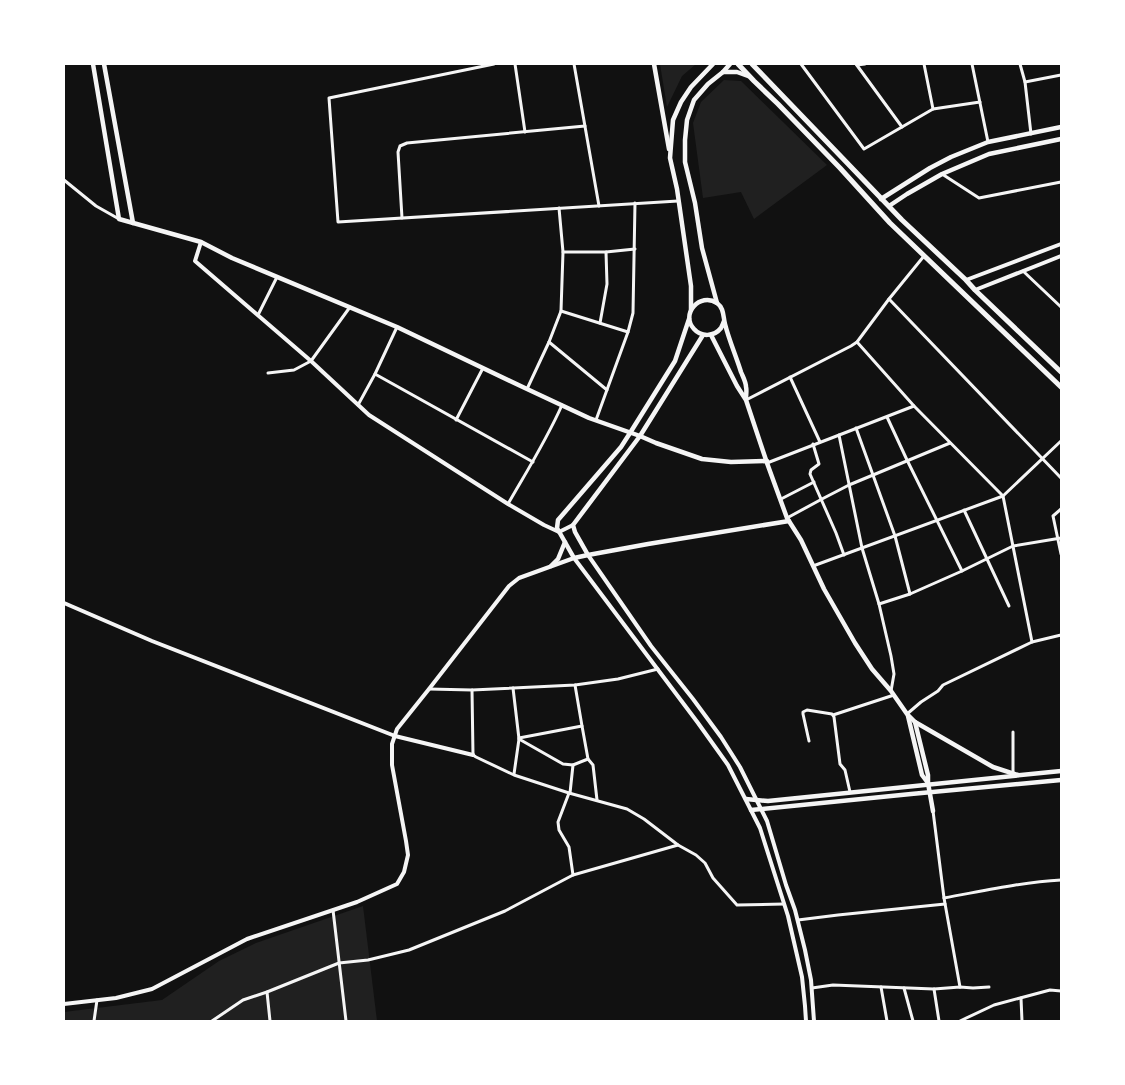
<svg xmlns="http://www.w3.org/2000/svg" width="1125" height="1085" viewBox="0 0 1125 1085" font-family="Rubik,sans-serif">
<style>
.green{fill:#202020}
.lines{fill:none;stroke-linecap:round;stroke-linejoin:round}
.minor{stroke:#f5f5f5;stroke-width:3}
.tertiary{stroke:#f5f5f5;stroke-width:4}
.secondary{stroke:#f5f5f5;stroke-width:4.5}
.primary{stroke:#f5f5f5;stroke-width:5}
</style>
<rect width="100%" height="100%" fill="#111"/>
<g class="green">
<polygon points="660,64 696,64 682,76 667,107"/>
<polygon points="724,80 741,81 827,165 754,219 741,192 703,198 693,123 701,102"/>
<polygon points="363,906 377,1021 64,1021 64,1012 162,1000 219,961 256,943"/>
</g>
<g class="lines">
<g class="minor">
<polyline points="494,64 329,98 338,222 678,201"/>
<polyline points="515,64 525,132"/>
<polyline points="574,64 599,206"/>
<polyline points="801,64 864,149 933,109 980,102"/>
<polyline points="856,64 902,127"/>
<polyline points="924,64 933,109"/>
<polyline points="972,64 988,142"/>
<polyline points="1020,64 1025,82 1031,134"/>
<polyline points="857,65 865,64"/>
<polyline points="1025,82 1061,75"/>
<polyline points="942,174 979,198 1061,182"/>
<polyline points="64,180 96,206 119,219"/>
<polyline points="402,218 398,152 400,146 407,143 585,126"/>
<polyline points="563,252 606,252 635,249"/>
<polyline points="1023,271 1061,307"/>
<polyline points="889,299 1061,478"/>
<polyline points="561,311 628,332"/>
<polyline points="258,315 277,277"/>
<polyline points="600,323 607,284 606,252"/>
<polyline points="549,342 607,390"/>
<polyline points="857,342 914,406 1003,496 1032,642"/>
<polyline points="268,373 294,370 311,361 350,307"/>
<polyline points="375,374 533,462"/>
<polyline points="790,377 820,442"/>
<polyline points="527,389 549,342 561,311 563,252 559,208"/>
<polyline points="746,400 851,346 857,342 889,299 924,256"/>
<polyline points="358,405 375,374 397,327"/>
<polyline points="887,417 907,460 962,571"/>
<polyline points="456,420 483,368"/>
<polyline points="596,420 628,332 633,313 635,203"/>
<polyline points="856,428 895,536 910,594"/>
<polyline points="839,435 862,548 879,604 891,656 894,674 891,691"/>
<polyline points="813,444 819,464 811,470 810,474 836,533 844,555"/>
<polyline points="767,463 914,406"/>
<polyline points="781,499 814,482"/>
<path d="M508,504C527,471 547,439 562,405"/>
<polyline points="1061,509 1053,516 1061,554"/>
<polyline points="964,510 1009,606"/>
<polyline points="787,518 822,499 849,485 950,443"/>
<polyline points="813,566 1003,496 1061,441"/>
<polyline points="879,604 910,594 962,571 1013,546 1061,538"/>
<polyline points="513,688 519,739 514,774"/>
<polyline points="429,689 472,690 575,685 618,679 658,669"/>
<polyline points="472,690 473,755 476,757 514,775 569,793 627,809 644,819 678,845 696,855 705,863 713,878 737,905 784,904"/>
<polyline points="907,714 921,702 938,691 943,685 1032,642 1061,635"/>
<polyline points="833,715 894,695"/>
<polyline points="1013,732 1013,774"/>
<polyline points="519,738 582,726"/>
<polyline points="519,739 563,764 573,765 588,759 582,726 575,685"/>
<polyline points="809,741 803,714 803,712 807,710 832,714 834,717 840,764 845,770 850,792"/>
<polyline points="588,759 593,765 597,800"/>
<polyline points="569,793 558,822 559,830 569,847 573,875"/>
<polyline points="570,793 573,765"/>
<polyline points="933,811 944,898 960,987"/>
<path d="M944,898C983,891 1022,882 1061,880"/>
<polyline points="333,910 346,1021"/>
<polyline points="798,920 838,915 945,904"/>
<polyline points="881,987 887,1021"/>
<polyline points="812,988 833,985 934,989 960,987 973,988 989,987"/>
<polyline points="904,988 913,1021"/>
<polyline points="934,989 939,1021"/>
<polyline points="267,992 270,1021"/>
<polyline points="1021,998 1022,1021"/>
<polyline points="94,1021 97,1000"/>
<polyline points="212,1021 243,1000 267,992 339,963 368,960 409,950 505,911 573,875 678,845"/>
<polyline points="960,1021 994,1005 1050,990 1061,991"/>
</g>
<g class="tertiary">
<polyline points="201,242 195,261 311,361 369,415 508,504 544,525 559,532 573,525"/>
<polyline points="966,280 1061,244"/>
<polyline points="975,290 1061,256"/>
<polyline points="588,555 651,646 693,699 721,737 740,767 767,821 786,885 795,910 805,950 811,980 814,1021"/>
<polyline points="64,603 152,641 395,736 473,755"/>
<polyline points="64,1004 116,998 152,989 247,939 357,902 397,884 404,872 408,855 406,841 392,765 392,744 397,729 429,689 509,586 519,578 574,558 698,723 728,765 760,828 788,916 802,977 805,1006 806,1021"/>
</g>
<g class="secondary">
<polyline points="93,64 119,219 201,242 232,258 397,327 527,389 589,418 640,436 656,443 702,459 731,462 767,461"/>
<polyline points="104,64 133,223"/>
<polyline points="654,64 669,149"/>
<polyline points="723,72 737,72 748,76"/>
<polyline points="881,199 930,168 951,157 988,142 1061,127"/>
<polyline points="889,206 907,194 942,174 989,154 1061,139"/>
<polyline points="717,303 702,248 695,203 685,162 685,140 687,120 694,100 708,84 723,72 730,64"/>
<polyline points="691,310 691,286 677,189 670,158 671,145 673,120 681,102 691,87 713,64"/>
<polyline points="689,319 675,361 630,433 621,447 558,520 557,528 574,558 588,555 648,544 789,521"/>
<path d="M724,321C723,324 722,326 721,328C714,337 701,337 694,329C680,314 700,292 717,303C724,308 723,316 725,324C729,340 736,356 741,372C743,377 746,382 746,387C747,390 746,395 746,398"/>
<polyline points="711,335 737,386 746,400 767,463 787,518 801,540 824,589 855,643 872,669 891,691 907,714 915,722 993,767 1018,775"/>
<polyline points="588,555 575,532 573,525 640,436 703,335"/>
<polyline points="551,566 558,559 565,542"/>
<polyline points="908,716 922,775 928,783"/>
<polyline points="915,722 928,775 928,783 933,811"/>
<polyline points="746,799 768,801 1061,771"/>
<polyline points="751,810 911,794 1061,780"/>
</g>
<g class="primary">
<polyline points="738,64 754,81 778,104 840,168 890,223 1061,387"/>
<polyline points="752,64 902,220 966,280 975,290 1061,372"/>
</g>
</g>
<rect width="1125" height="1085" fill="none" stroke="#ffffff" stroke-width="130"/>
</svg>
